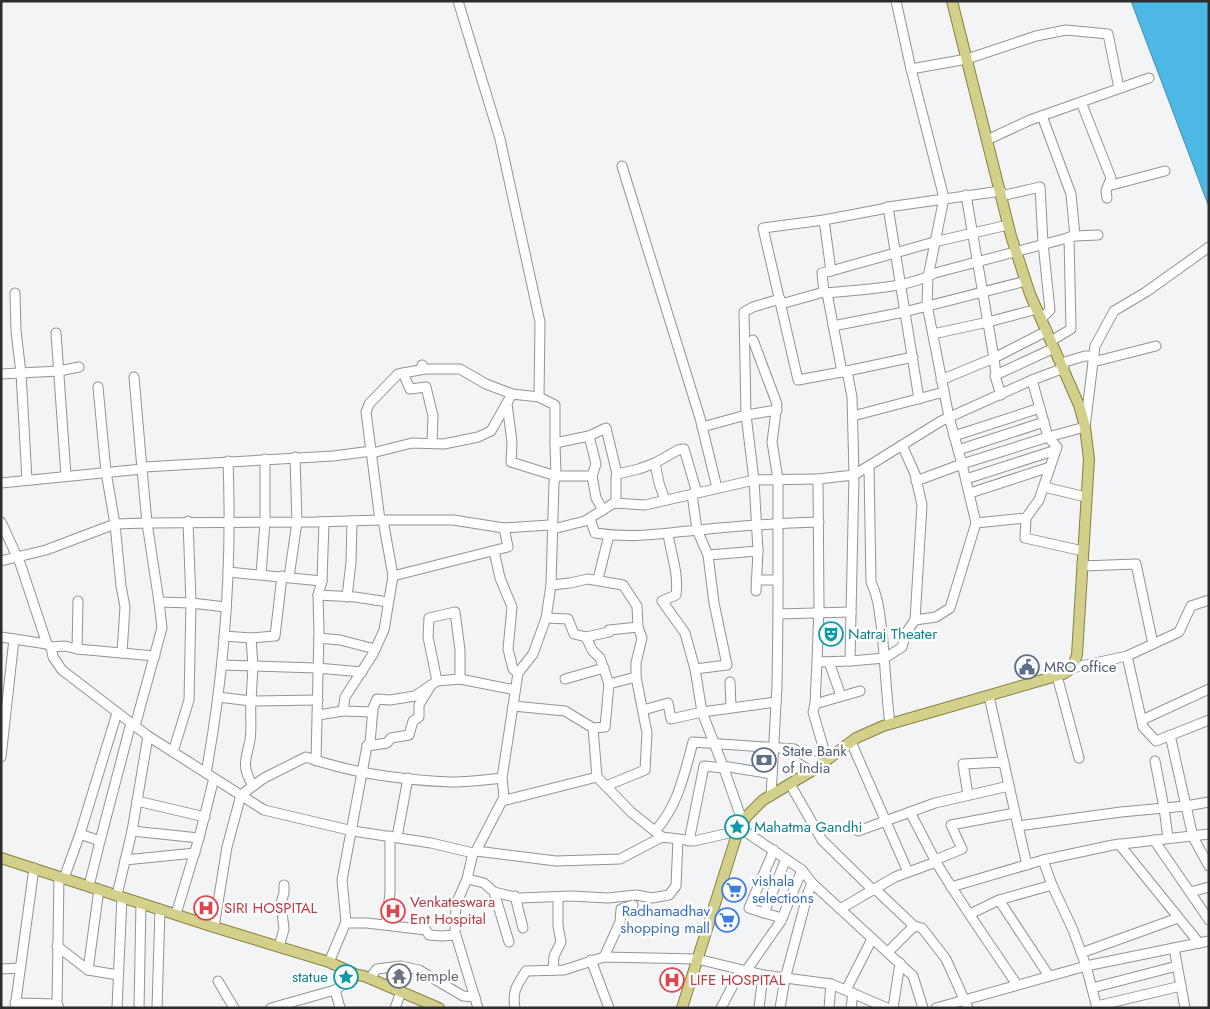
<svg xmlns="http://www.w3.org/2000/svg" width="1210" height="1009" viewBox="0 0 1210 1009" font-family="Jost,sans-serif">
<style>
.water{fill:#4db8e5;stroke:#438eae}
.lines{fill:none;stroke-linecap:round;stroke-linejoin:round}
.minor-casing{stroke:#929494;stroke-width:11}
.major-casing{stroke:#868239;stroke-width:12}
.minor{stroke:#fff;stroke-width:9}
.major{stroke:#d3d08c;stroke-width:10}
.labels{text-anchor:middle;stroke-width:5;stroke-linejoin:round;paint-order:stroke}
.culture-label{font-size:15px;fill:#0d838f;stroke:#fff;text-anchor:start}
.service-label{font-size:15px;fill:#4e5e75;stroke:#fff;text-anchor:start}
.shop-label{font-size:15px;fill:#366cbe;stroke:#fff;text-anchor:start}
.health-label{font-size:15px;fill:#be3a42;stroke:#fff;text-anchor:start}
.worship-label{font-size:15px;fill:#5b616d;stroke:#fff;text-anchor:start}
</style>
<rect width="100%" height="100%" fill="#f3f4f5"/>
<polygon class="water" points="1131,1 1209,1 1209,207"/>
<g class="lines">
<g class="minor-casing">
<g id="minor">
<polyline points="458,1 500,139 540,322 539,397 555,405 555,443"/>
<polyline points="896,1 911,69"/>
<polyline points="1119,88 1108,34 1066,30 1036,36 967,59 911,69 944,198 928,277 927,305 949,417 962,464 1048,437 1085,427 1095,346 1114,311 1146,292 1209,247"/>
<polyline points="1081,102 1111,178 1106,191 1107,198"/>
<polyline points="987,140 1030,120 1149,78"/>
<polyline points="622,166 700,418 717,488"/>
<polyline points="1108,186 1165,171"/>
<polyline points="1001,191 888,207 882,209 824,220 763,228 798,380 847,371 852,397 854,475 941,421 1032,380 1064,368"/>
<polyline points="966,195 994,358 996,375 995,376 1001,395"/>
<polyline points="1001,196 1040,187 1043,243 1050,310 1041,319"/>
<polyline points="888,207 919,399"/>
<polyline points="1075,236 1098,235"/>
<polyline points="831,271 934,242 1008,225"/>
<polyline points="824,292 822,273 831,271 824,220"/>
<polyline points="15,293 16,331 21,373 27,480"/>
<path d="M827,293C861,289 906,289 935,273L1075,236L1071,194L1042,116"/>
<polyline points="781,304 824,292 827,293 842,372"/>
<polyline points="833,326 904,312 1026,281"/>
<polyline points="56,333 66,476"/>
<polyline points="933,334 988,322 1037,309"/>
<polyline points="753,340 777,404 772,442 778,479 778,614 777,686 771,796"/>
<polyline points="1051,341 1071,329 1069,237"/>
<polyline points="1093,362 1156,346"/>
<polyline points="1061,363 1085,356 1094,356"/>
<polyline points="422,365 425,369 460,369 486,384 512,394 539,397"/>
<polyline points="847,371 913,357"/>
<polyline points="403,373 410,389 426,387 433,416 432,443"/>
<polyline points="1,374 59,371 79,367"/>
<polyline points="996,375 1054,348"/>
<polyline points="134,377 142,469 144,467 333,456 372,451"/>
<polyline points="941,380 994,358 1047,331"/>
<polyline points="507,404 512,442 511,462 556,476 592,476"/>
<polyline points="853,416 944,392"/>
<polyline points="702,427 746,415 777,410"/>
<polyline points="589,436 555,443 556,476 554,482 551,585 546,618 533,654 518,673 513,706 565,711 593,728 597,777 631,812 662,837 694,841 738,831"/>
<polyline points="954,436 1040,408"/>
<polyline points="902,445 915,474 922,505 915,620 936,617 950,608 976,523"/>
<polyline points="958,450 1044,422"/>
<polyline points="372,453 412,443 444,444 478,437 491,431 512,394"/>
<polyline points="655,463 678,450 684,449 697,493"/>
<path d="M869,467L871,582C879,599 879,612 882,631C885,662 886,693 890,724"/>
<polyline points="966,479 1056,450"/>
<polyline points="916,481 962,464 976,523 1026,518 1039,500 1057,447 1048,437 1032,380"/>
<polyline points="1,483 142,469 147,523 315,522 380,520 453,520 504,528 549,525 553,529 585,521 614,503 645,505 754,480 818,479"/>
<polyline points="1044,487 1086,497"/>
<polyline points="970,493 1050,467"/>
<polyline points="692,494 697,530 708,555"/>
<polyline points="616,503 616,478 617,474 639,469 655,463 659,483 665,500"/>
<polyline points="603,510 596,498 592,476 596,464 589,436 606,428 617,474"/>
<polyline points="1026,518 1025,538 1083,551"/>
<path d="M590,519L595,533C634,539 662,533 699,530C739,526 779,523 819,522"/>
<polyline points="380,520 366,412 369,404 398,374 425,369"/>
<polyline points="1,522 20,563 47,644 51,647 53,657 62,670 148,736 264,810 353,831 431,843 473,853"/>
<path d="M668,534C671,554 679,574 676,595L662,601L685,633L695,669L702,712L723,766"/>
<polyline points="494,551 500,578 512,607 508,649 513,669 518,673"/>
<polyline points="1,561 46,550 115,524 106,472 98,387"/>
<polyline points="1082,566 1136,564 1153,644"/>
<polyline points="228,572 322,581"/>
<polyline points="261,574 265,522 265,459"/>
<polyline points="393,576 508,547 504,528"/>
<polyline points="289,577 297,522 295,457"/>
<polyline points="598,579 609,535"/>
<polyline points="756,580 778,580"/>
<polyline points="551,585 570,583 588,579 623,585 637,606 638,627 642,638 636,663 636,677 647,733 645,770 606,786"/>
<polyline points="756,591 758,551"/>
<polyline points="318,595 355,597 388,602"/>
<polyline points="347,597 351,562 352,521"/>
<polyline points="778,614 851,612"/>
<polyline points="546,618 568,619 574,634 586,637 609,632 609,630 638,627"/>
<polyline points="224,636 251,638 275,636 282,576"/>
<polyline points="1,637 47,644"/>
<polyline points="586,637 592,650 600,658 609,684"/>
<polyline points="319,638 340,640 375,649"/>
<polyline points="51,647 65,646 77,649 155,656"/>
<polyline points="77,649 78,601"/>
<polyline points="122,653 125,607 121,586 115,524 147,523 159,602"/>
<polyline points="1127,656 1179,632 1191,606 1209,600"/>
<polyline points="850,661 885,658 902,647 906,633 915,620"/>
<polyline points="817,662 819,606 818,479 854,475 850,661 817,662 815,704 860,691"/>
<polyline points="829,662 841,696"/>
<polyline points="222,665 317,668 362,672"/>
<polyline points="1072,668 1127,656 1143,727 1156,741 1209,720"/>
<polyline points="695,669 727,665 714,603 708,555 758,551 754,480 746,415 744,312 753,307 780,299"/>
<polyline points="1057,676 1079,758"/>
<polyline points="565,679 604,668"/>
<polyline points="437,681 428,637 429,618 455,612 460,650 460,679"/>
<polyline points="730,682 731,707"/>
<polyline points="989,696 1018,826"/>
<polyline points="218,697 251,701 253,666 251,638"/>
<polyline points="815,704 813,712 827,760"/>
<polyline points="643,710 668,703 671,719 702,712 776,702"/>
<polyline points="373,712 343,711 345,697 373,654 384,630 393,576 383,520"/>
<polyline points="318,715 343,711"/>
<polyline points="1142,720 1209,689"/>
<polyline points="135,726 162,628 159,602 191,603 188,521"/>
<polyline points="593,728 605,727 609,684 636,677"/>
<polyline points="1170,735 1193,837 1209,866"/>
<polyline points="851,742 908,872"/>
<polyline points="367,746 387,743 391,738 409,735 413,721 419,717 419,705 430,687"/>
<polyline points="173,752 189,700 191,603 226,607"/>
<polyline points="1,757 14,639"/>
<polyline points="316,761 319,631 318,595 322,581 324,522"/>
<polyline points="1155,761 1164,808 1168,838"/>
<path d="M206,773C225,670 232,565 228,461"/>
<polyline points="790,784 822,840 873,890"/>
<path d="M253,786C241,766 246,760 250,740C252,728 250,714 251,701L318,700"/>
<polyline points="968,795 963,764 1004,762"/>
<polyline points="137,801 205,817"/>
<polyline points="502,801 597,777"/>
<polyline points="910,812 935,860"/>
<polyline points="743,823 723,766 772,774"/>
<polyline points="740,828 802,870"/>
<polyline points="132,831 199,838"/>
<path d="M655,831C678,806 684,775 693,742L794,749L820,765"/>
<polyline points="858,831 935,803 1009,786"/>
<polyline points="80,834 100,841 131,723"/>
<polyline points="397,837 408,778"/>
<polyline points="1154,840 1209,920"/>
<polyline points="689,841 704,766 723,768"/>
<polyline points="1119,844 1199,943"/>
<polyline points="476,851 556,861 620,859 662,837"/>
<polyline points="125,860 195,853"/>
<polyline points="1043,860 1052,885"/>
<polyline points="936,862 935,860 962,849 951,825 1015,813"/>
<polyline points="1027,865 1018,826 1121,812 1186,806 1209,802"/>
<polyline points="64,878 80,834 117,713"/>
<polyline points="468,879 484,883 494,892 519,898 571,896 608,898 636,895 652,898 669,895 676,886 678,839"/>
<polyline points="89,886 100,841"/>
<polyline points="951,887 1043,860 1113,845 1209,834"/>
<polyline points="875,889 914,926"/>
<polyline points="494,892 509,942"/>
<polyline points="1190,892 1209,887"/>
<polyline points="117,895 132,831 148,736"/>
<polyline points="515,896 523,928"/>
<path d="M840,909L895,877L936,862C961,904 990,944 1017,985"/>
<polyline points="764,913 749,908 774,850"/>
<polyline points="176,914 199,838 214,778"/>
<polyline points="970,914 999,900"/>
<polyline points="782,918 764,913 786,859"/>
<polyline points="346,923 367,923 426,930 429,935 442,936 455,935"/>
<polyline points="386,925 390,893 390,836"/>
<path d="M214,927L227,847L241,795L264,778L306,757C351,773 403,780 451,782C468,782 485,780 502,778"/>
<polyline points="57,946 88,970 118,975"/>
<polyline points="279,947 284,929 281,903 284,893 284,885"/>
<polyline points="1174,948 1209,941"/>
<polyline points="888,952 914,926 922,928 946,959 968,1008"/>
<polyline points="1081,953 1178,918"/>
<polyline points="604,957 620,922 621,909 633,905"/>
<polyline points="591,960 609,1008"/>
<polyline points="329,962 346,922 342,880 367,746 370,743 373,708 377,699 390,700 415,696 437,681 460,679 515,690"/>
<polyline points="1,969 20,968"/>
<polyline points="88,970 99,889"/>
<polyline points="553,970 554,956 561,942 558,926 558,897"/>
<polyline points="746,971 781,921 802,870 812,883"/>
<polyline points="370,978 377,969 401,966 419,970 463,996 475,997"/>
<polyline points="218,981 234,1008"/>
<polyline points="1092,988 1177,966"/>
<polyline points="846,990 872,939"/>
<polyline points="15,1003 57,1004 59,1008"/>
<polyline points="57,1004 59,877"/>
<polyline points="1097,1006 1181,986"/>
<polyline points="15,1008 34,868"/>
<polyline points="117,1008 122,897"/>
<polyline points="139,1008 141,903"/>
<polyline points="157,1008 160,909"/>
<polyline points="271,1008 335,990"/>
<polyline points="340,1008 335,990 357,975"/>
<polyline points="395,1008 401,992"/>
<polyline points="478,1008 455,932 456,904 467,879 473,853 476,851 504,797 502,778 513,706"/>
<path d="M515,1008C512,991 517,985 526,971L564,970L604,957L697,959L763,975L831,984L887,1008"/>
<polyline points="721,1008 741,970"/>
<polyline points="759,1008 763,975"/>
<polyline points="780,1008 785,979 808,893 812,883 913,976 923,1008"/>
<polyline points="829,1008 831,984"/>
<polyline points="851,1008 853,993"/>
<polyline points="893,1008 900,963"/>
<polyline points="936,1008 1086,966 1073,930 1052,885 999,900 1049,976"/>
<polyline points="1097,1008 1086,966 1174,948 1185,1008"/>
</g>
</g>
<g class="major-casing">
<g id="major">
<polyline points="1,858 214,927 329,962 357,975 364,976 439,1008"/>
<polyline points="682,1008 738,831 747,816 763,800 815,769 856,738 883,726 1063,674 1072,668 1077,655 1089,459 1085,427 1079,405 1030,294 1011,236 952,1"/>
</g>
</g>
<use href="#minor" class="minor"/>
<use href="#major" class="major"/>
</g>
<defs>
<g id="theatre-ring" transform="scale(1.25)"><circle r="9.5" fill="#fff" stroke="#0f9aa8" stroke-width="1.5"/><path d="M-5-5.5Q0-4 5-5.5V0Q5 5 0 6Q-5 5-5 0ZM-3.3-2.5H-1v1.5H-3.3ZM1-2.5H3.3v1.5H1ZM-2.8 1Q0 5.5 2.8 1Z" fill="#0f9aa8"/></g>
<g id="civic-ring" transform="scale(1.25)"><circle r="9.5" fill="#fff" stroke="#5c6f8a" stroke-width="1.5"/><path d="M-.6-6.5H3V-4.5H.6V-3L4-1V1h2V6H-6V1h2V-1L-.6-3ZM-1.2 2.5V6h2.4V2.5Z" fill="#5c6f8a"/></g>
<g id="bank-ring" transform="scale(1.25)"><circle r="9.5" fill="#fff" stroke="#5c6f8a" stroke-width="1.5"/><path d="M-6-4H6V4H-6ZM0-2.3a2.3 2.3 0 1 0 0 4.6a2.3 2.3 0 1 0 0-4.6Z" fill="#5c6f8a"/></g>
<g id="sight-ring" transform="scale(1.25)"><circle r="9.5" fill="#fff" stroke="#0f9aa8" stroke-width="1.5"/><path d="M0-6L1.8-2.2L6-1.7L2.9 1.2L3.7 5.4L0 3.3L-3.7 5.4L-2.9 1.2L-6-1.7L-1.8-2.2Z" fill="#0f9aa8"/></g>
<g id="supermarket-ring" transform="scale(1.25)"><circle r="9.5" fill="#fff" stroke="#3f7fe0" stroke-width="1.5"/><path d="M-6-5.5h2.5l.6 2H6L4.5 2H-2.5L-4.4-4H-6ZM-1.5 3.2a1.3 1.3 0 1 0 .1 0ZM3 3.2a1.3 1.3 0 1 0 .1 0Z" fill="#3f7fe0"/></g>
<g id="hospital-ring" transform="scale(1.25)"><circle r="9.5" fill="#fff" stroke="#e0444e" stroke-width="1.5"/><path d="M-5-5h3v3.5h4V-5h3V5h-3V1.5h-4V5h-3Z" fill="#e0444e"/></g>
<g id="temple-ring" transform="scale(1.25)"><circle r="9.5" fill="#fff" stroke="#6b7280" stroke-width="1.5"/><path d="M0-6L5-2H3V0L6.5 2.5H4V6H1.5V3h-3V6H-4V2.5H-6.5L-3 0V-2H-5Z" fill="#6b7280"/></g>
</defs>
<g fill-rule="evenodd">
<use href="#theatre-ring" x="831" y="634"/>
<use href="#civic-ring" x="1027" y="667"/>
<use href="#bank-ring" x="764" y="760"/>
<use href="#sight-ring" x="737" y="827"/>
<use href="#supermarket-ring" x="734" y="890"/>
<use href="#hospital-ring" x="206" y="908"/>
<use href="#hospital-ring" x="393" y="911"/>
<use href="#supermarket-ring" x="727" y="920"/>
<use href="#temple-ring" x="399" y="976"/>
<use href="#sight-ring" x="346" y="977"/>
<use href="#hospital-ring" x="672" y="980"/>
</g>
<g class="labels">
<g class="culture-label">
<text x="848" y="639">Natraj Theater</text>
<text x="754" y="832">Mahatma Gandhi</text>
<text x="328" y="982" text-anchor="end">statue</text>
</g>
<g class="service-label">
<text x="1044" y="672">MRO office</text>
<text x="782" y="756">State Bank<tspan x="782" dy="17">of India</tspan></text>
</g>
<g class="shop-label">
<text x="752" y="886">vishala<tspan x="752" dy="17">selections</tspan></text>
<text x="710" y="916" text-anchor="end">Radhamadhav<tspan x="710" dy="17">shopping mall</tspan></text>
</g>
<g class="health-label">
<text x="410" y="907">Venkateswara<tspan x="410" dy="17">Ent Hospital</tspan></text>
<text x="224" y="913">SIRI HOSPITAL</text>
<text x="690" y="985">LIFE HOSPITAL</text>
</g>
<g class="worship-label">
<text x="416" y="981">temple</text>
</g>
</g>
<rect width="1210" height="1009" fill="none" stroke="#2d2d2e" stroke-width="5"/>
</svg>
